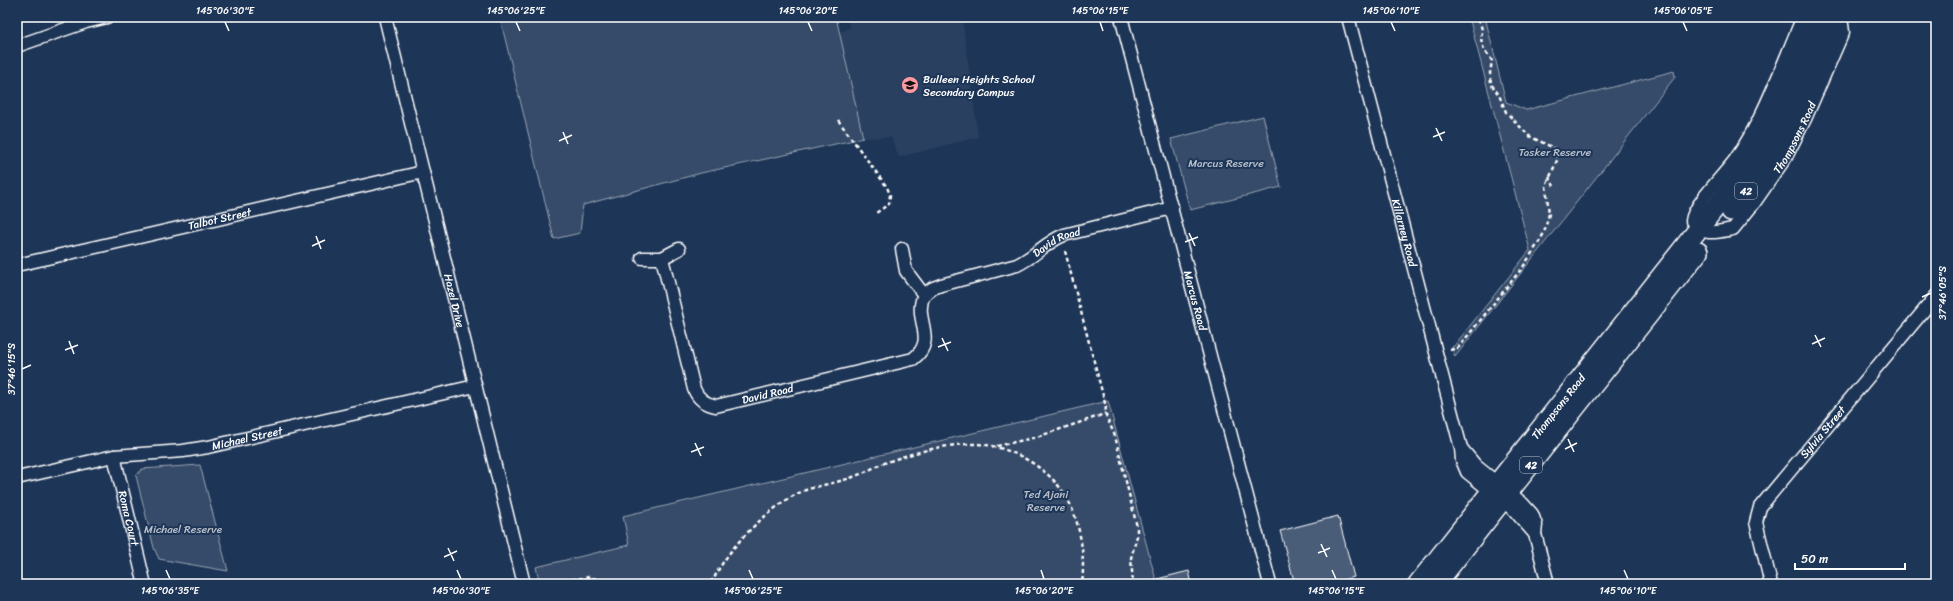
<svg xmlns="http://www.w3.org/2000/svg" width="1953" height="601" viewBox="0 0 1953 601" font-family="Sriracha,sans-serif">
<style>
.built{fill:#2a4161}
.green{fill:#364b69;stroke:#9aa5b4}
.building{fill:#4a5d79;stroke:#fff}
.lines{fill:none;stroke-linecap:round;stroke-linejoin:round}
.street-casing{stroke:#fff;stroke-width:15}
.primary-casing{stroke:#fff;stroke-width:22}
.path{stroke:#fff;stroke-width:2.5;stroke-dasharray:4 3;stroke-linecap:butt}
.street{stroke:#1d3557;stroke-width:12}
.primary{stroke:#1d3557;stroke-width:19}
.ticks{fill:none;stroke:#fff;stroke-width:1.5}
.labels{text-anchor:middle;stroke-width:4;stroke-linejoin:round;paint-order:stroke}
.shield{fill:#1d3557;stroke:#bbc2cd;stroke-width:1}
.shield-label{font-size:10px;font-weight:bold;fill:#fff}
.poi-label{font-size:11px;fill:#fff;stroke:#1d3557;text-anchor:start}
.street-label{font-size:11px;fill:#fff;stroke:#1d3557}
.park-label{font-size:11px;fill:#b9c0ca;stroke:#1d3557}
.neatline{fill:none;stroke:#fff;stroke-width:1.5}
.ticks-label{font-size:10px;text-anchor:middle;fill:#fff}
</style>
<rect width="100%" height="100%" fill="#1d3557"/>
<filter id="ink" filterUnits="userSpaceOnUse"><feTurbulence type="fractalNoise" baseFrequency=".025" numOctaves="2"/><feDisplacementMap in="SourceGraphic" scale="8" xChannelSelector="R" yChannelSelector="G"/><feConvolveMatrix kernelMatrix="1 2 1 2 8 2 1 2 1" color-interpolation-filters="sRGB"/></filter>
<g filter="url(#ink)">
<polygon class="built" points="847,17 962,17 978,137 899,157 891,137 863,138 835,34 850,28"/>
<g class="green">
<polygon points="519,17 836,17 863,138 701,173 583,205 580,233 554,239 501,22"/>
<polygon points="1469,17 1485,17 1506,102 1526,110 1674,71 1675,77 1455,357 1452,347 1454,346 1530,250"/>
<polygon points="1263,116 1281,187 1190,210 1171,139"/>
<polygon points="1108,401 1157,584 540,584 536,567 629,545 623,516"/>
<polygon points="200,465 228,571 159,559 154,548 136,476 142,469"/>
</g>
<g class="building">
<polygon points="1338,516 1354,577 1329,584 1295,584 1280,531"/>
<polygon points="1189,571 1192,584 1154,584 1153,580"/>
</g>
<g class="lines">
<g class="street-casing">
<g id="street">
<path id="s1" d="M385,17L524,584"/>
<path id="s2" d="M1121,17L1270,584"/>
<path id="s3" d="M1348,17L1461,448L1462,460L1467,472L1515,511L1535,534"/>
<path id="s4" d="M1803,17C1782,65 1765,117 1735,160C1724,175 1693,205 1692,221C1701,237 1718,232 1733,229L1754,203L1786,157L1805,119L1843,32L1841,17"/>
<polyline points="17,46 86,22 107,17"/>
<path id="s5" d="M902,249L906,271L924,295L933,288L941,285L1017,265C1034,257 1046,242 1064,235L1172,208"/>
<polyline points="642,258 662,258 679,249"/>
<path id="s6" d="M662,258L694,389C698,399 705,404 716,406L913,359C939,339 912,319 924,295"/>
<path id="s7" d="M17,265L423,172"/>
<polyline points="1461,448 1476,466 1522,503 1532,514 1536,525 1535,534 1548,584"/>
<path id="s8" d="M114,456L144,581"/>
<path id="s9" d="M17,478L114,456L183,451L208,447L475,386"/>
<path id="s10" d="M1771,584L1756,522L1760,507L1936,296"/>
</g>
</g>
<g class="primary-casing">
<g id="primary">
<polyline points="1731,211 1769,158 1784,132 1834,17"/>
<path id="s11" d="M1418,584L1749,165L1770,128L1818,17"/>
<polyline points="1436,584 1698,252"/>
</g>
</g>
<g class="path">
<polyline points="838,120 887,187 890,195 889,204 876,213"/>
<polyline points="1549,177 1554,186"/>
<polyline points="1065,251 1106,407 1105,413 1115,436 1137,527 1137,536 1131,558 1133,584"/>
<path d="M1450,350L1458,348L1523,267L1539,242L1544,233L1549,214L1546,186L1558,158L1554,148L1529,136L1506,112L1499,95L1491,84L1490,73L1492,61C1489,55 1484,51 1482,44C1479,31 1487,34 1476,17"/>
<polyline points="997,446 1037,437 1099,416 1105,413"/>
<polyline points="544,584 589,577 596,579 606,584"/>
<polyline points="704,584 713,580"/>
<path d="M712,584C723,551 771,505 803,491C819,485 837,483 853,477C861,474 869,470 877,466C906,454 947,443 977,444C1013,446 1055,471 1070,504C1081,527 1085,559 1082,584"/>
</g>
<use href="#street" class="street"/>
<use href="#primary" class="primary"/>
</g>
</g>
<path class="ticks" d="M225,22L229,31M516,22L520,31M808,22L812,31M1100,22L1103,31M1391,22L1395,31M1683,22L1687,31M1436,128L1442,141M563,132L568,144M1433,137L1445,132M559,141L572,135M1189,233L1195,246M316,236L321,249M1185,242L1198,237M312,246L325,240M1922,297L1931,293M1815,335L1821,347M942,338L948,351M69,341L74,354M1812,344L1825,338M938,347L951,342M65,350L78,345M22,369L31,365M1568,439L1574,452M695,443L701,456M1565,449L1577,443M691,452L704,447M1321,544L1327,557M448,548L454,561M1318,553L1330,548M444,557L457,551M166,570L170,579M457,570L461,579M749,570L753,579M1041,570L1044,579M1332,570L1336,579M1624,570L1628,579"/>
<defs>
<g id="school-disc" transform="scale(0.9)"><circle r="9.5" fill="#ff9aa2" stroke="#1d3557"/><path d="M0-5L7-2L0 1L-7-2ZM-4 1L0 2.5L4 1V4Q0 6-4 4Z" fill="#111"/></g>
</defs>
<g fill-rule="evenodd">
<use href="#school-disc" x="910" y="85"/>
</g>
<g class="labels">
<g class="shield">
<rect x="1735" y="183" width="22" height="16" rx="3"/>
<rect x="1520" y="457" width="22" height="16" rx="3"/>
</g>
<g class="shield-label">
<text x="1746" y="195">42</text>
<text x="1531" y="469">42</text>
</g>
<g class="poi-label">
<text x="923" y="83">Bulleen Heights School<tspan x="923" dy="13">Secondary Campus</tspan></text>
</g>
<g class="street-label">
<text dy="4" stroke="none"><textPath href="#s4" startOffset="390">Thompsons Road</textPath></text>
<text dy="4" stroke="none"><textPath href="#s7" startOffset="208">Talbot Street</textPath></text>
<text dy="4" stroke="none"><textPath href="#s3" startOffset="223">Killarney Road</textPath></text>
<text dy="4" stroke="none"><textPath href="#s5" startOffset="197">David Road</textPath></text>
<text dy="4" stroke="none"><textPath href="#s2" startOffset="293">Marcus Road</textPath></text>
<text dy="4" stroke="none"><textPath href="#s1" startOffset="292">Hazel Drive</textPath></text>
<text dy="4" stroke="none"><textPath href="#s6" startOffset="217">David Road</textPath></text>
<text dy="4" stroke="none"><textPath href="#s11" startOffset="226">Thompsons Road</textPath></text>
<text dy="4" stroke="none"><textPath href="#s10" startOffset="177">Sylvia Street</textPath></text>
<text dy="4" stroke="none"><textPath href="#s9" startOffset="234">Michael Street</textPath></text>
<text dy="4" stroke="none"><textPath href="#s8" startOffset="64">Roma Court</textPath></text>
</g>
<g class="park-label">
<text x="1555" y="156">Tasker Reserve</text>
<text x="1226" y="167">Marcus Reserve</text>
<text x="1046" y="498">Ted Ajani<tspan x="1046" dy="13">Reserve</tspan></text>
<text x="183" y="533">Michael Reserve</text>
</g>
</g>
<rect width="1953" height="601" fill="none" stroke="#1d3557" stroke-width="44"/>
<path d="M1795 563v6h110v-6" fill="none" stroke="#ffffff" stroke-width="2"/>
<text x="1801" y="563" font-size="12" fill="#ffffff" stroke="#1d3557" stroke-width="3" paint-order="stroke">50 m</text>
<rect x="22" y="22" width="1909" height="557" class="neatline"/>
<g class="ticks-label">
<text x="225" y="14">145°06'30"E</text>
<text x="516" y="14">145°06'25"E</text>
<text x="808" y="14">145°06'20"E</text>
<text x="1100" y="14">145°06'15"E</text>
<text x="1391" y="14">145°06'10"E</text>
<text x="1683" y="14">145°06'05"E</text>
<text transform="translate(1942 293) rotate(-90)" y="4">37°46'05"S</text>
<text transform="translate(11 369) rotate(-90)" y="4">37°46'15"S</text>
<text x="170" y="594">145°06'35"E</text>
<text x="461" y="594">145°06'30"E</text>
<text x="753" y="594">145°06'25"E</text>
<text x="1044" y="594">145°06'20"E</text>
<text x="1336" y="594">145°06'15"E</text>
<text x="1628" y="594">145°06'10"E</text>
</g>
</svg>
